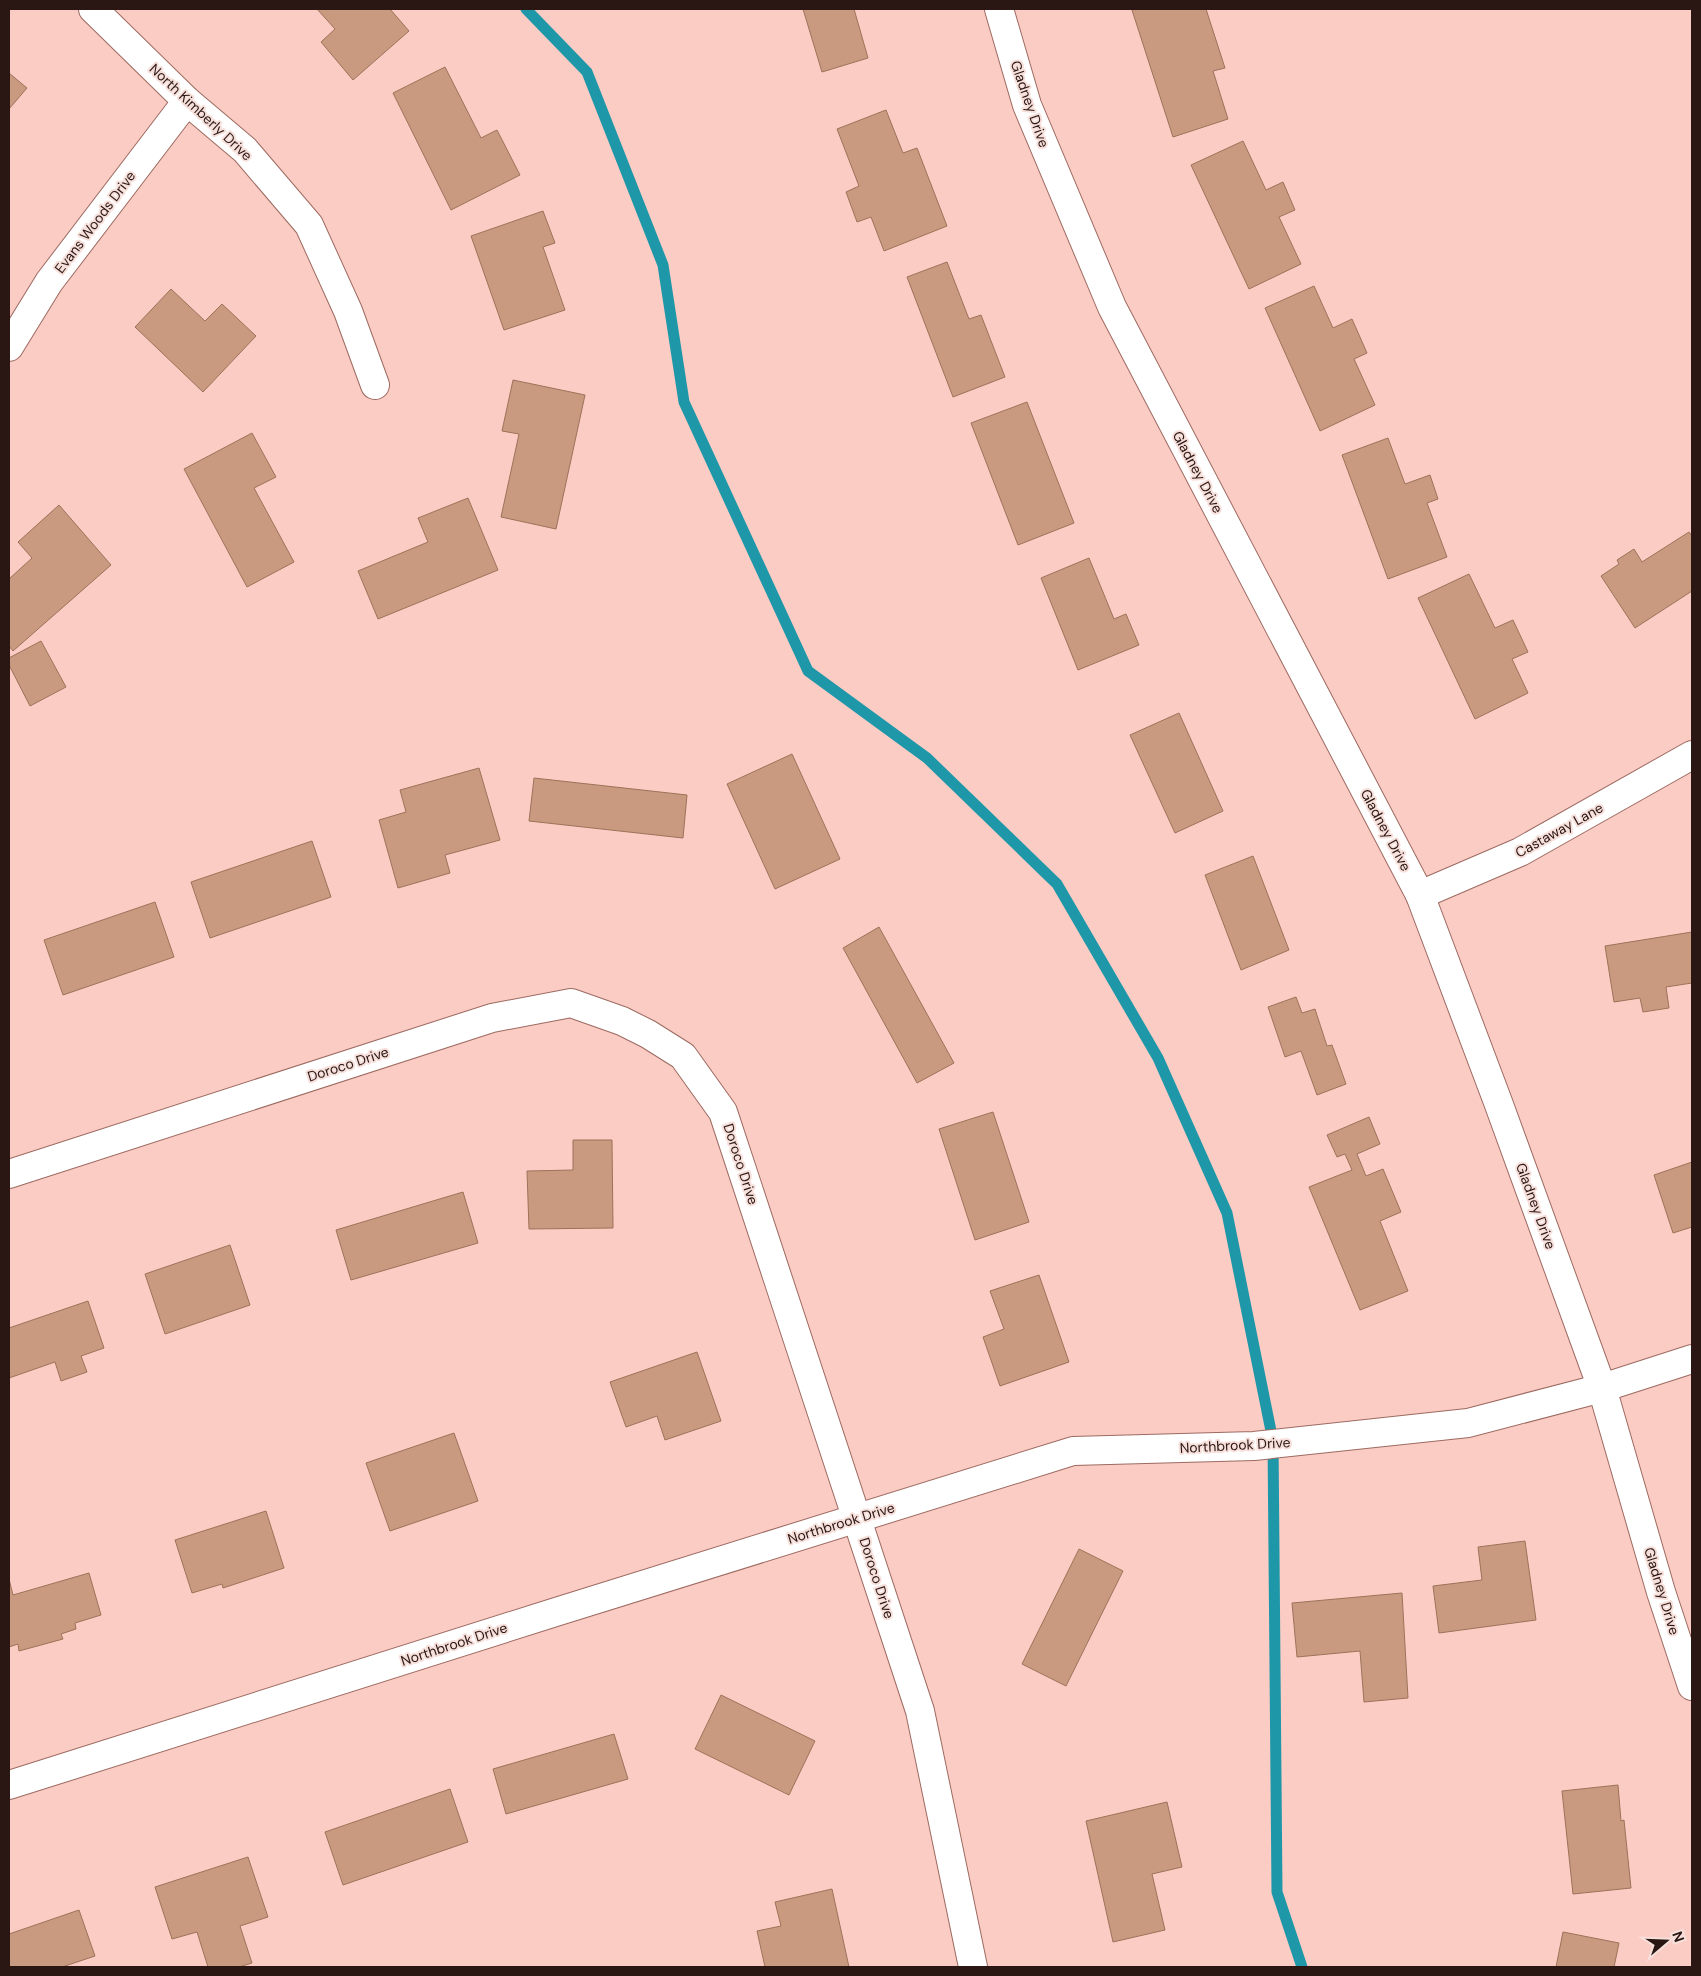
<svg xmlns="http://www.w3.org/2000/svg" width="1701" height="1976" viewBox="0 0 1701 1976" font-family="'DM Sans',sans-serif">
<style>
.lines{fill:none;stroke-linecap:round;stroke-linejoin:round}
.stream{stroke:#1e97a9;stroke-width:11}
.building{fill:#c99a80;stroke:#9e7259}
.street-casing{stroke:#9d6a61;stroke-width:30}
.street{stroke:#fff;stroke-width:28}
.labels{text-anchor:middle;stroke-width:4;stroke-linejoin:round;paint-order:stroke}
.street-label{font-size:14px;fill:#2a1613;stroke:#f7e0db}
</style>
<rect width="100%" height="100%" fill="#faccc4"/>
<g class="lines">
<polyline class="stream" points="526,9 587,72 663,265 684,402 808,671 927,758 1057,884 1158,1058 1227,1213 1273,1441 1277,1892 1302,1967"/>
</g>
<g class="building">
<polygon points="317,9 390,9 409,31 353,80 321,42 335,29"/>
<polygon points="803,9 854,9 868,58 822,72"/>
<polygon points="1136,9 1206,9 1225,68 1213,71 1228,119 1173,137 1132,10"/>
<polygon points="445,67 481,138 497,130 520,175 451,210 393,93"/>
<polygon points="9,73 27,88 9,109"/>
<polygon points="886,110 903,153 917,148 947,226 884,251 871,217 857,222 846,192 859,186 837,129"/>
<polygon points="1243,141 1266,190 1283,182 1295,210 1279,217 1301,264 1249,289 1191,165"/>
<polygon points="543,211 555,243 543,247 565,310 504,330 471,236"/>
<polygon points="947,262 969,319 981,315 1005,377 953,397 907,277"/>
<polygon points="1314,286 1333,328 1352,319 1367,353 1354,359 1375,405 1320,431 1265,308"/>
<polygon points="171,289 205,321 222,304 256,336 203,392 135,327"/>
<polygon points="513,380 585,395 556,529 501,517 519,434 502,431"/>
<polygon points="1027,402 1074,523 1018,545 971,423"/>
<polygon points="252,433 276,477 254,488 294,562 247,587 184,469"/>
<polygon points="1388,438 1405,484 1430,475 1438,499 1427,503 1447,557 1388,579 1342,455"/>
<polygon points="468,498 498,570 378,619 358,571 428,542 418,518"/>
<polygon points="59,505 111,565 13,651 9,646 9,579 32,558 18,542"/>
<polygon points="1689,532 1692,536 1692,591 1635,628 1601,576 1619,564 1617,560 1634,549 1642,562"/>
<polygon points="1089,558 1114,619 1126,614 1139,645 1078,670 1041,578"/>
<polygon points="1469,574 1495,628 1513,620 1528,652 1512,659 1528,693 1475,719 1418,598"/>
<polygon points="41,641 66,687 30,706 9,665 9,658"/>
<polygon points="1179,713 1223,811 1175,833 1130,735"/>
<polygon points="792,754 840,859 775,889 727,784"/>
<polygon points="479,768 500,840 445,855 450,873 398,888 379,820 406,812 400,790"/>
<polygon points="534,778 687,795 683,838 529,821"/>
<polygon points="312,841 331,897 210,938 191,882"/>
<polygon points="1253,856 1289,950 1241,970 1205,875"/>
<polygon points="155,902 174,957 63,995 44,940"/>
<polygon points="879,927 954,1063 917,1083 843,948"/>
<polygon points="1692,932 1692,983 1666,987 1669,1008 1643,1012 1640,998 1614,1002 1605,946"/>
<polygon points="1296,997 1302,1013 1315,1009 1327,1046 1332,1045 1346,1084 1317,1095 1301,1051 1285,1057 1268,1007"/>
<polygon points="993,1112 1029,1222 975,1240 939,1129"/>
<polygon points="1369,1117 1380,1144 1357,1154 1366,1176 1383,1169 1401,1212 1380,1221 1408,1291 1360,1310 1309,1187 1352,1170 1345,1154 1337,1157 1327,1135"/>
<polygon points="573,1140 612,1140 613,1228 529,1229 527,1171 573,1170"/>
<polygon points="1692,1162 1692,1227 1673,1233 1654,1175"/>
<polygon points="463,1192 478,1243 351,1280 336,1230"/>
<polygon points="230,1245 250,1305 165,1334 145,1274"/>
<polygon points="1039,1275 1069,1362 1000,1386 983,1337 1004,1329 990,1291"/>
<polygon points="88,1301 104,1348 81,1356 87,1372 61,1381 55,1362 9,1378 9,1328"/>
<polygon points="697,1352 721,1421 665,1440 657,1416 626,1427 610,1382"/>
<polygon points="454,1433 478,1501 390,1531 366,1463"/>
<polygon points="266,1511 284,1568 223,1588 222,1584 192,1593 175,1540"/>
<polygon points="1525,1541 1536,1620 1439,1633 1433,1586 1482,1580 1478,1547"/>
<polygon points="1079,1549 1123,1571 1066,1686 1022,1664"/>
<polygon points="89,1573 101,1615 75,1623 76,1629 61,1634 63,1639 19,1651 18,1644 9,1647 9,1579 13,1595"/>
<polygon points="1402,1593 1408,1698 1364,1702 1360,1651 1297,1657 1292,1603"/>
<polygon points="721,1695 815,1741 789,1795 695,1749"/>
<polygon points="614,1734 628,1779 506,1814 493,1769"/>
<polygon points="1618,1785 1621,1821 1624,1820 1631,1888 1573,1894 1562,1791"/>
<polygon points="450,1789 468,1842 343,1885 325,1832"/>
<polygon points="1167,1802 1182,1867 1152,1874 1165,1930 1113,1942 1086,1821"/>
<polygon points="248,1857 268,1917 240,1926 252,1963 239,1967 208,1967 197,1932 172,1939 155,1887"/>
<polygon points="832,1889 849,1967 765,1967 757,1931 781,1926 775,1902"/>
<polygon points="79,1910 95,1956 62,1967 9,1967 9,1934"/>
<polygon points="1563,1932 1619,1943 1614,1967 1556,1967"/>
</g>
<g class="lines">
<g class="street-casing">
<g id="street">
<polyline points="93,9 187,101 245,150 309,225 348,311 375,385"/>
<polyline points="999,9 1027,105 1112,307 1420,895 1498,1102 1602,1388 1661,1592 1692,1686"/>
<polyline points="9,347 49,282 187,101"/>
<polyline points="1420,895 1520,852 1692,755"/>
<polyline points="9,1174 492,1018 571,1003 622,1021 648,1034 683,1056 723,1112 920,1711 973,1967"/>
<polyline points="9,1785 559,1611 1073,1451 1254,1446 1468,1423 1602,1388 1692,1359"/>
</g>
</g>
<use href="#street" class="street"/>
</g>
<g class="labels">
<g class="street-label">
<text transform="translate(1030 104) rotate(71)" y="5">Gladney Drive</text>
<text transform="translate(201 112) rotate(43)" y="5">North Kimberly Drive</text>
<text transform="translate(95 222) rotate(-53)" y="5">Evans Woods Drive</text>
<text transform="translate(1198 472) rotate(62)" y="5">Gladney Drive</text>
<text transform="translate(1386 830) rotate(62)" y="5">Gladney Drive</text>
<text transform="translate(1559 830) rotate(-29)" y="5">Castaway Lane</text>
<text transform="translate(348 1064) rotate(-18)" y="5">Doroco Drive</text>
<text transform="translate(741 1164) rotate(72)" y="5">Doroco Drive</text>
<text transform="translate(1536 1206) rotate(70)" y="5">Gladney Drive</text>
<text transform="translate(1235 1445) rotate(-3)" y="5">Northbrook Drive</text>
<text transform="translate(841 1523) rotate(-17)" y="5">Northbrook Drive</text>
<text transform="translate(877 1578) rotate(72)" y="5">Doroco Drive</text>
<text transform="translate(1662 1591) rotate(73)" y="5">Gladney Drive</text>
<text transform="translate(454 1644) rotate(-18)" y="5">Northbrook Drive</text>
</g>
</g>
<rect width="1701" height="1976" fill="none" stroke="#2a1613" stroke-width="20"/>
<g transform="translate(1666 1941) rotate(71)" stroke="#f7e0db" stroke-width="4" paint-order="stroke">
<path d="M0-4L9 19L0 12L-9 19Z" fill="#2a1613"/>
<text y="-8" font-size="14" font-weight="bold" text-anchor="middle" fill="#2a1613">N</text>
</g>
</svg>
